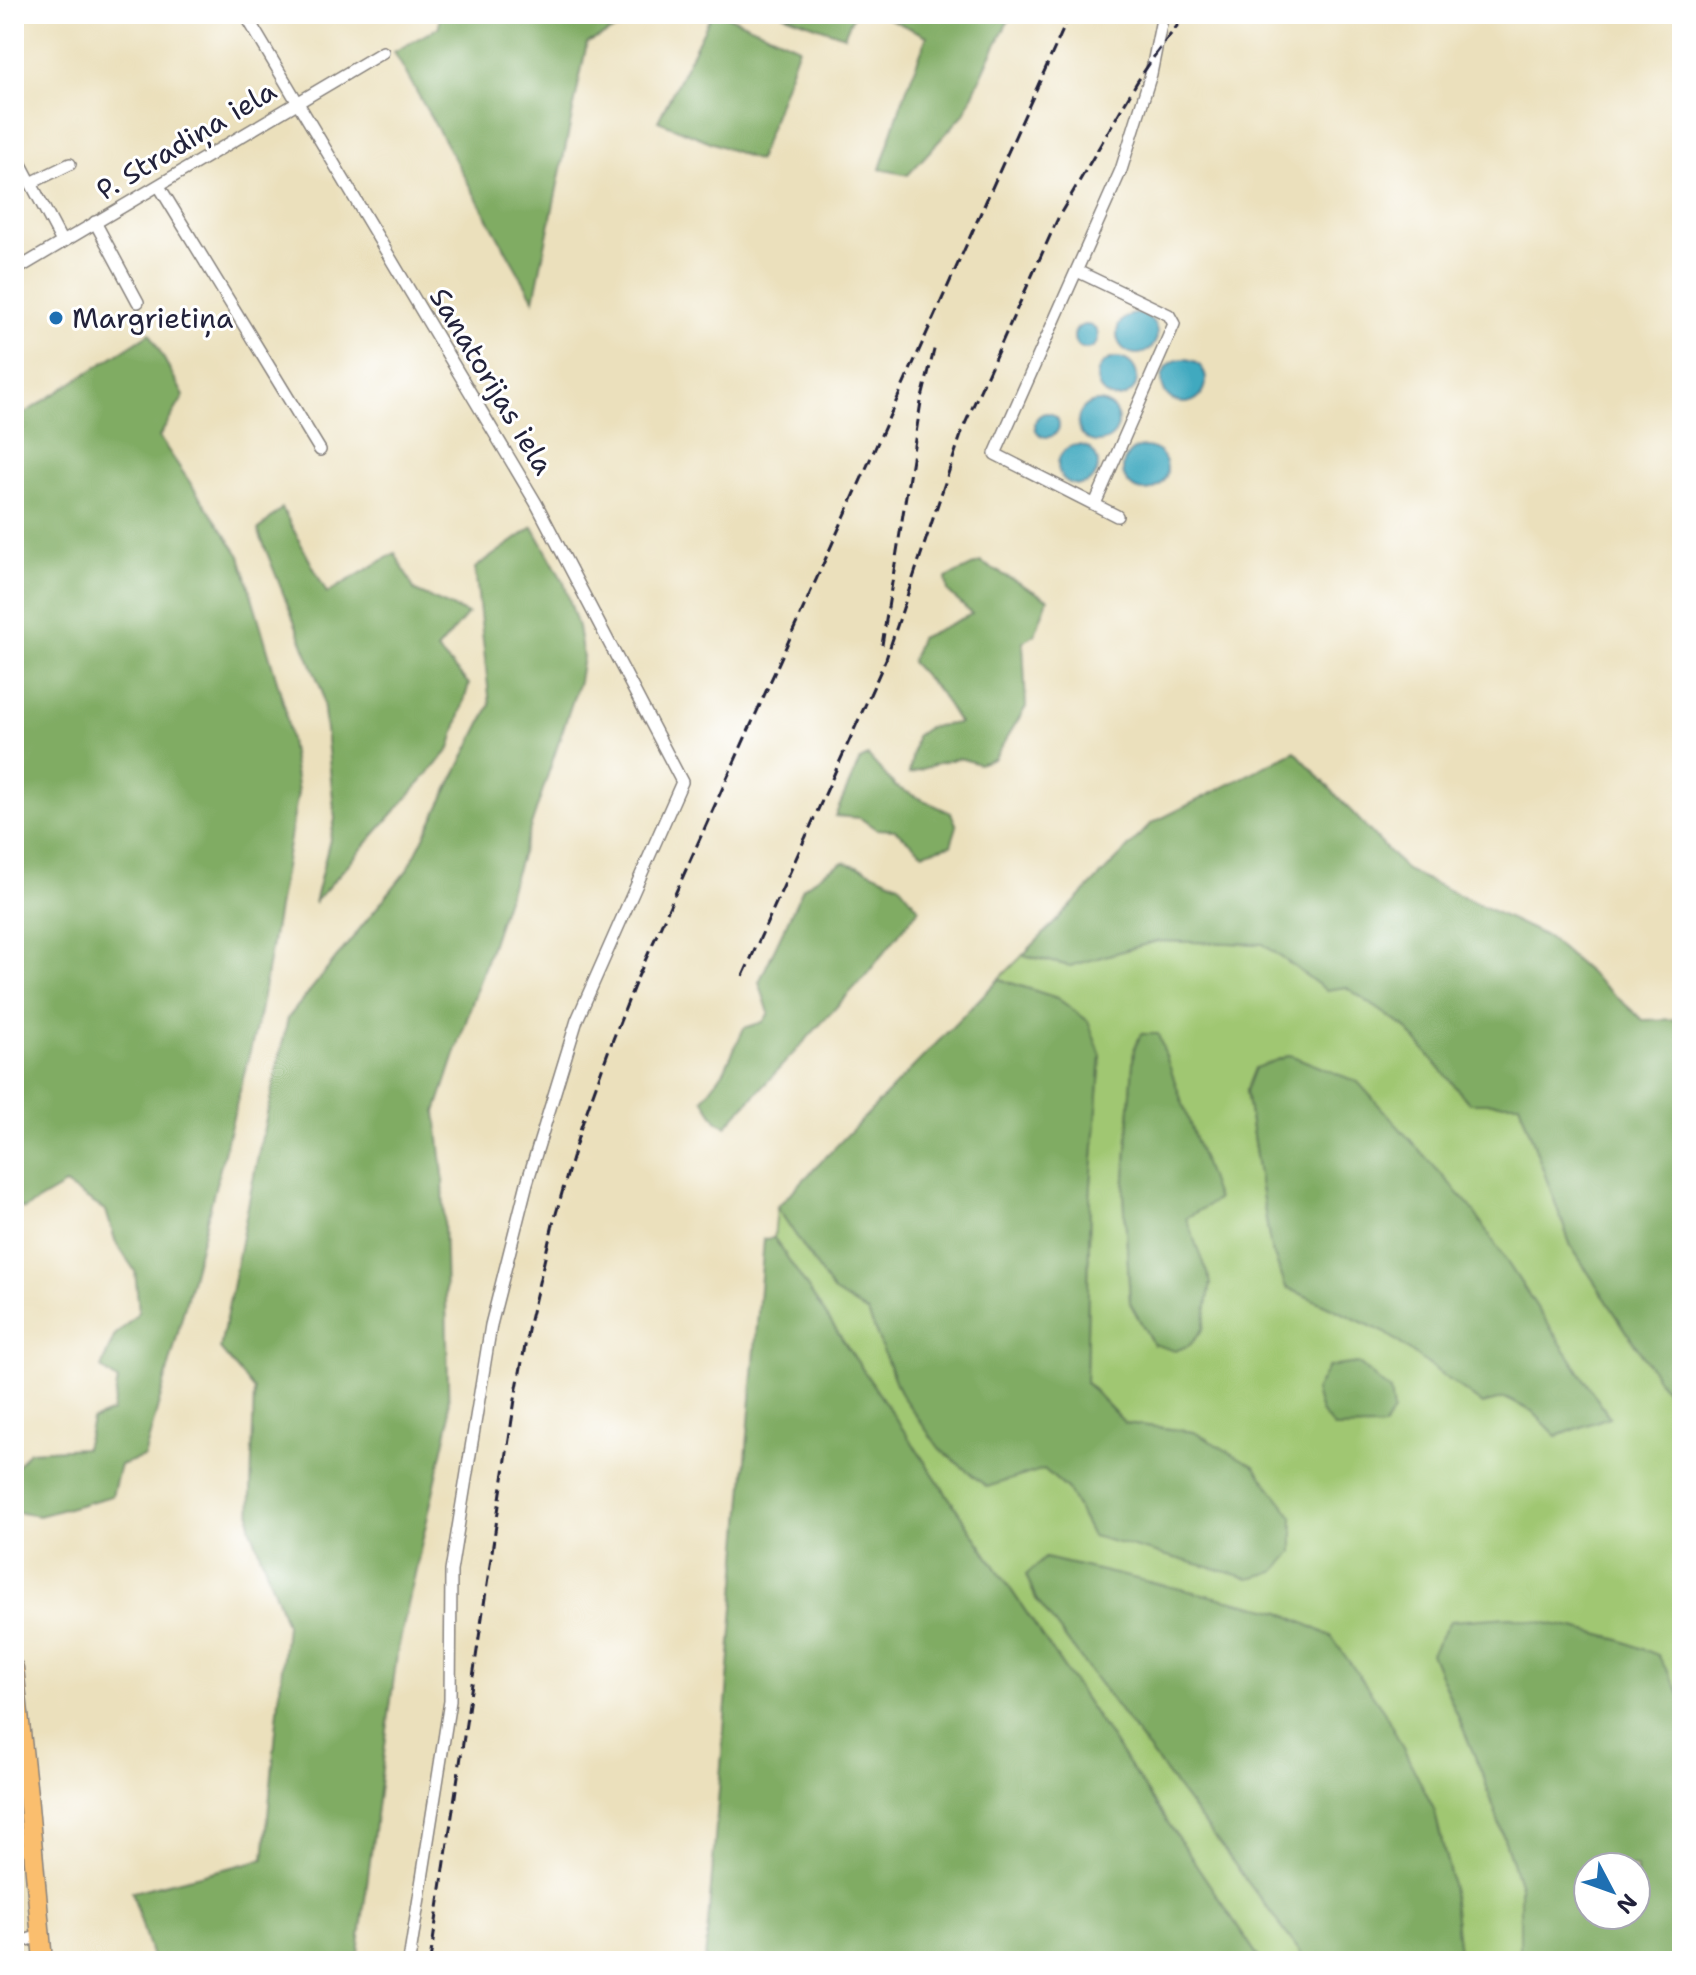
<svg xmlns="http://www.w3.org/2000/svg" width="1696" height="1975" viewBox="0 0 1696 1975" font-family="'Shantell Sans',sans-serif">
<style>
.green{fill:#a0c772;stroke:#617456;stroke-width:2;fill-rule:evenodd}
.forest{fill:#80ac64;stroke:#516750;stroke-width:2;fill-rule:evenodd}
.water{fill:#3fa9bf;stroke:#30667d;stroke-width:2}
.lines{fill:none;stroke-linecap:round;stroke-linejoin:round}
.street-casing{stroke:#86817c;stroke-width:14}
.primary-casing{stroke:#86817c;stroke-width:21}
.street{stroke:#fff;stroke-width:11}
.primary{stroke:#fabe6e;stroke-width:18}
.rail{stroke:#22223b;stroke-width:3;stroke-dasharray:12 6;stroke-linecap:butt}
.poi-dot{fill:#1f6fb2;stroke:#fff;stroke-width:3}
.labels{text-anchor:middle;stroke-width:6;stroke-linejoin:round;paint-order:stroke}
.street-label{font-size:28px;fill:#22223b;stroke:#fff}
.poi-label{font-size:28px;fill:#22223b;stroke:#fff;text-anchor:start}
</style>
<rect width="100%" height="100%" fill="#fff"/>
<filter id="ink" filterUnits="userSpaceOnUse"><feTurbulence type="fractalNoise" baseFrequency=".0125" numOctaves="2"/><feDisplacementMap in="SourceGraphic" scale="16" xChannelSelector="R" yChannelSelector="G"/><feConvolveMatrix kernelMatrix="1 2 1 2 8 2 1 2 1" color-interpolation-filters="sRGB"/></filter>
<filter id="wash" filterUnits="userSpaceOnUse"><feTurbulence type="fractalNoise" baseFrequency=".006" numOctaves="4" result="noise"/><feDisplacementMap in="SourceGraphic" scale="32" xChannelSelector="R" yChannelSelector="G"/><feGaussianBlur stdDeviation="1.8" result="paint"/><feColorMatrix in="noise" values="0 0 0 0 0 0 0 0 0 0 0 0 0 0 0 0 0 1.4 0 .05"/><feComposite in="paint" operator="in"/></filter>
<g filter="url(#wash)">
<rect width="100%" height="100%" fill="#ebe0bc"/>
<path class="green" d="M1157,941L1263,944L1326,990L1346,987L1406,1028L1469,1103H1519L1571,1246L1682,1416V1697L1657,1655L1620,1640L1574,1628L1484,1778L1520,1886V1961H1460L1450,1875L1434,1809L1137,1580L1045,1558L1036,1599L1307,1961H1261L774,1238L777,1207L833,1290L868,1313L900,1393L940,1449L987,1487L1043,1468L1068,1490L1092,1536L1194,1432L1125,1423L1086,1382L1090,1198L1101,1056L1057,998L999,979L1023,955L1070,966ZM1142,1034L1217,1199L1186,1218L1153,1344L1130,1303L1124,1192L1134,1050ZM1246,1091L1588,1386L1609,1416L1557,1436L1532,1411L1505,1398L1482,1404L1386,1333L1286,1287L1270,1245Z"/>
<g class="forest">
<polygon points="439,14 649,14 587,43 534,300 394,52 439,27"/>
<polygon points="712,14 723,14 799,47 758,161 658,121"/>
<polygon points="782,14 854,14 844,36"/>
<polygon points="884,14 1012,14 988,61 964,114 908,175 880,169 902,102 927,36 883,16"/>
<polygon points="150,333 184,396 159,437 240,556 285,708 298,792 260,1012 173,1352 144,1457 120,1465 112,1496 39,1516 14,1512 14,1470 29,1451 85,1448 92,1420 112,1412 118,1381 101,1368 114,1337 139,1312 135,1271 116,1243 106,1211 65,1185 24,1209 19,1207 14,1196 14,420"/>
<polygon points="282,508 327,593 395,553 415,591 468,614 437,650 469,684 450,749 314,903 335,819 322,691 258,530"/>
<polygon points="533,527 564,583 578,627 583,657 579,681 436,1112 443,1174 449,1422 397,1654 357,1961 153,1961 132,1892 264,1859 286,1624 250,1526 254,1390 220,1349 258,1155 288,1018 408,869 490,705 475,568"/>
<polygon points="980,562 1048,599 1035,634 1023,642 1026,707 994,759 979,764 959,758 939,763 909,774 916,736 929,727 959,723 940,693 911,662 920,638 972,614 948,592 946,578"/>
<polygon points="1295,751 1406,870 1548,937 1643,1020 1682,1019 1682,1416 1571,1246 1519,1103 1469,1103 1406,1028 1346,987 1326,990 1263,944 1157,941 1070,966 1023,955 1152,823"/>
<polygon points="868,756 896,787 951,813 957,826 951,845 923,853 895,830 876,829 860,818 835,816 860,760"/>
<polygon points="843,862 863,868 899,884 919,909 866,975 726,1126 718,1122 703,1099 724,1071 744,1028 763,1022 769,1013 759,982 803,888 826,871"/>
<polygon points="999,979 1057,998 1088,1021 1101,1056 1090,1198 1086,1383 1125,1423 1194,1432 1254,1466 1293,1517 1293,1552 1274,1572 1249,1578 1092,1536 1068,1490 1044,1469 987,1487 940,1449 900,1393 868,1313 833,1291 777,1207"/>
<polygon points="1141,1034 1158,1034 1217,1200 1186,1218 1211,1283 1203,1329 1190,1345 1175,1351 1153,1344 1130,1303 1124,1192 1134,1049"/>
<polygon points="1290,1055 1358,1082 1471,1207 1609,1417 1557,1436 1532,1411 1505,1398 1482,1404 1386,1333 1286,1287 1270,1245 1246,1091 1255,1068"/>
<polygon points="774,1238 1261,1961 705,1961 764,1239"/>
<polygon points="1358,1363 1390,1391 1393,1411 1384,1427 1334,1428 1321,1412 1315,1391 1328,1367"/>
<polygon points="1045,1558 1281,1612 1331,1636 1384,1711 1434,1809 1450,1875 1460,1961 1307,1961 1036,1599 1026,1575"/>
<path d="M1510,1617L1574,1628L1620,1640L1658,1655L1682,1697V1961H1520V1886L1484,1778L1431,1653L1450,1621ZM1588,1867H1636V1915H1588Z"/>
</g>
<g class="water">
<circle cx="1137" cy="334" r="20"/>
<circle cx="1086" cy="337" r="12"/>
<circle cx="1117" cy="378" r="20"/>
<circle cx="1184" cy="381" r="22"/>
<circle cx="1098" cy="422" r="20"/>
<circle cx="1047" cy="425" r="12"/>
<circle cx="1078" cy="465" r="20"/>
<circle cx="1145" cy="469" r="22"/>
</g>
</g>
<g filter="url(#ink)">
<g class="lines">
<g class="street-casing">
<g id="street">
<polyline points="245,14 536,503 682,782 577,1020 527,1183 491,1325 451,1571 450,1701 409,1961"/>
<polyline points="14,151 62,242"/>
<polyline points="31,183 70,164"/>
<polyline points="159,186 320,450"/>
<polyline points="95,222 138,302"/>
<polyline points="14,271 383,52"/>
<polyline points="1077,271 1169,315 1174,324 1095,504"/>
<polyline points="1117,516 995,454 1121,170 1151,74 1163,14"/>
<polyline points="14,1944 40,1936"/>
</g>
</g>
<g class="primary-casing">
<polyline id="primary" points="14,1668 28,1795 43,1961"/>
</g>
<use href="#street" class="street"/>
<use href="#primary" class="primary"/>
<g class="rail">
<polyline points="882,645 921,402 935,346"/>
<polyline points="743,976 886,659 964,426 1059,216 1137,82 1155,55 1186,14"/>
<polyline points="430,1961 516,1393 530,1320 553,1224 581,1127 608,1052 636,981 1070,14"/>
</g>
</g>
</g>
<circle class="poi-dot" cx="56" cy="318" r="8"/>
<g class="labels">
<g class="street-label">
<text transform="translate(186 140) rotate(-31)" y="10">P. Stradiņa iela</text>
<text transform="translate(492 381) rotate(59)" y="10">Sanatorijas iela</text>
</g>
<g class="poi-label">
<text x="72" y="328">Margrietiņa</text>
</g>
</g>
<rect width="1696" height="1975" fill="none" stroke="#fff" stroke-width="48"/>
<g transform="translate(1612 1891) rotate(131)"><circle r="38" fill="#ffffff" stroke="#a7a7b1" stroke-width="2"/>
<path d="M0-6L14 30L0 20L-14 30Z" fill="#1f6fb2"/>
<text y="-12" font-size="22" font-weight="bold" text-anchor="middle" fill="#22223b">N</text>
</g>
</svg>
